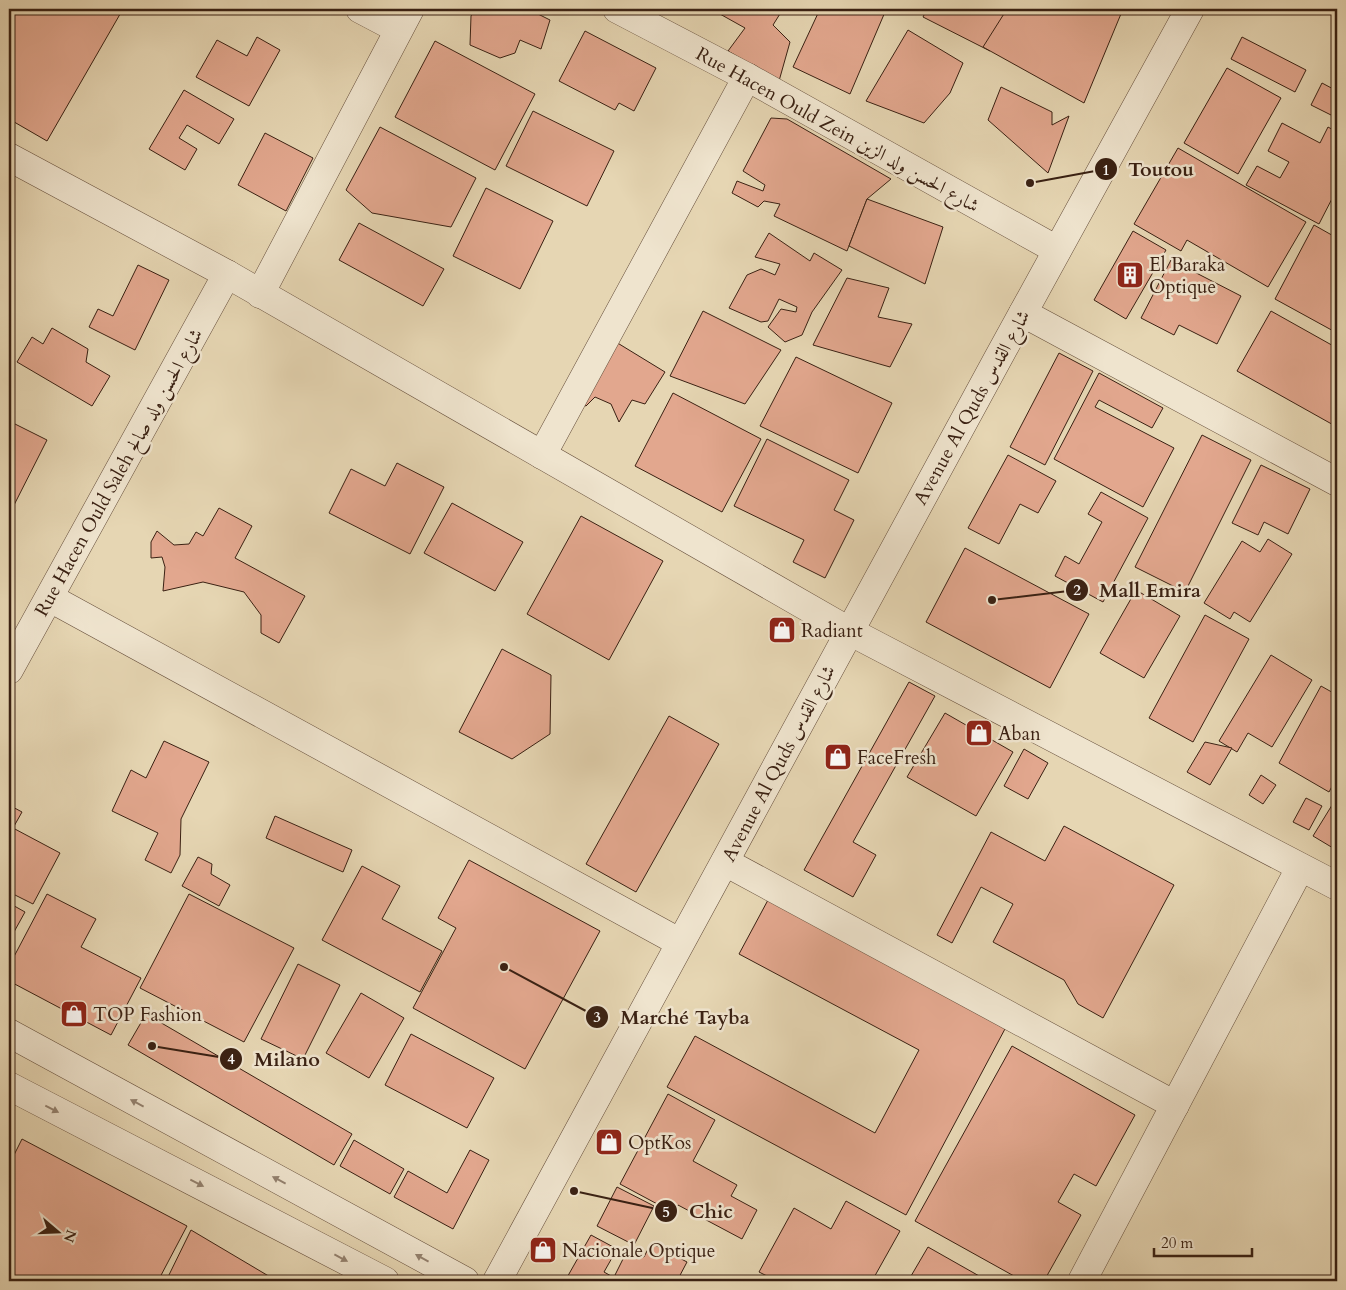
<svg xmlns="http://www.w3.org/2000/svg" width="1346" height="1290" viewBox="0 0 1346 1290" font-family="Cardo,Amiri,serif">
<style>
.building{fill:#e2a78e;stroke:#3a2113}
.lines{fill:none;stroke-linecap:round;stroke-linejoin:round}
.minor-casing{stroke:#654e3b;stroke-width:29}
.minor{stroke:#efe4ce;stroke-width:28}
.oneway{fill:#948270}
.labels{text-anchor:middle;stroke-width:5;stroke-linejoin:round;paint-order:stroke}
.street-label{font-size:19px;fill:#3a2113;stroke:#efe4ce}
.poi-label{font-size:19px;fill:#3a2113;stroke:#efe4ce;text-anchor:start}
.leader{fill:none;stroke:#3a2113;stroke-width:2}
.callout-dot{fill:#3a2113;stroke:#efe4ce;stroke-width:2}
.mark-label{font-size:15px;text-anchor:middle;font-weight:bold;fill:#fff}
.callout-label{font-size:20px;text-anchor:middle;font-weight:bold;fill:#3a2113;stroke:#efe4ce;stroke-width:5;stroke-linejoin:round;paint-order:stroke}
</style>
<rect width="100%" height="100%" fill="#e6d6b3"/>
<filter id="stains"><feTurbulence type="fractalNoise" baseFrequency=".004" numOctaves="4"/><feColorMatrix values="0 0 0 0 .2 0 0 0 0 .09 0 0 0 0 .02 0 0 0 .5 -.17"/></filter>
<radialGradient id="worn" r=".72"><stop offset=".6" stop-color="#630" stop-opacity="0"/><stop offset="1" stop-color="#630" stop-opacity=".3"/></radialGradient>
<g class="building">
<polygon points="9,9 123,9 47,141 9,119"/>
<polygon points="475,9 528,9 550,20 541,49 520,40 515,53 500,58 470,45 471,16"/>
<polygon points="711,9 783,9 773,25 790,42 779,81 728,51 745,28"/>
<polygon points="820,9 879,9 885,12 850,94 793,67"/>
<polygon points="927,9 1010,9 990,51 923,17"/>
<polygon points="1007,9 1123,9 1084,103 983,47"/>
<polygon points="908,30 963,63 950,93 924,123 866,101"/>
<polygon points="585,31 656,68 634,111 619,103 615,110 559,81"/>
<polygon points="257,37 280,50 249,106 196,77 217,40 247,56"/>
<polygon points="1242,37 1306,70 1295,92 1231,59"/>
<polygon points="435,41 535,94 495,170 395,117"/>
<polygon points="1227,68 1281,98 1238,174 1184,143"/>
<polygon points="1322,83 1337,91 1337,118 1311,105"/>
<polygon points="1001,87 1052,112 1052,125 1069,116 1048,173 988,120"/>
<polygon points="184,90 234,119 219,144 187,125 179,138 197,149 185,170 149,149"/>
<polygon points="533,111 614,151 587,206 506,166"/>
<polygon points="771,118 787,119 891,179 867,199 847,251 774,216 780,204 764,201 758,207 732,193 737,181 763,191 765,185 743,171"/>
<polygon points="1282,123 1320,143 1328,127 1337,132 1337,189 1319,224 1246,185 1257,166 1280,178 1289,162 1268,151"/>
<polygon points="380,127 476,178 451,227 372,213 346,190"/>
<polygon points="265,133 313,158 286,211 238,185"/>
<polygon points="1178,148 1306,222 1268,287 1187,240 1181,251 1134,224"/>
<polygon points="486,188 553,221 520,289 453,256"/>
<polygon points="867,199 943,227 925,284 849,246"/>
<polygon points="359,223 444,269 423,306 339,260"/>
<polygon points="1314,225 1337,238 1337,333 1275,299"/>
<polygon points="1133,231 1166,250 1126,319 1094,300"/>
<polygon points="769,233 810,261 814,253 842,270 812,312 802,335 785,342 768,327 781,309 796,312 797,307 779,299 768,321 761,322 729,308 747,275 761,269 775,275 780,264 755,257"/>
<polygon points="1171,260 1241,296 1217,344 1179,325 1174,335 1141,318"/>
<polygon points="138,265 169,280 135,350 89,327 98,309 113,316"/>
<polygon points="847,278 889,288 878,317 912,324 890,367 813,345"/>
<polygon points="703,311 781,350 745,404 670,376"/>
<polygon points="1271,311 1337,348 1337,427 1237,371"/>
<polygon points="52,328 88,349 86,362 110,376 92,406 17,362 32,337 43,344"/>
<polygon points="611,339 665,372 645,404 632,400 619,422 611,404 595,397 586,406 575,401"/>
<polygon points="1059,353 1093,371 1045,465 1010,447"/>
<polygon points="796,357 892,403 858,473 760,426"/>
<polygon points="1099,373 1163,408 1152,428 1099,400 1095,407 1174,448 1143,507 1054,459"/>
<polygon points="673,393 761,439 722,512 635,466"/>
<polygon points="9,421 47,440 10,513 9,512"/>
<polygon points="1202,435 1251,460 1185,592 1135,567"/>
<polygon points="767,439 849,480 834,510 854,520 825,578 793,562 804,540 734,506"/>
<polygon points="1008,455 1056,481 1038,513 1020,504 999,544 968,528"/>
<polygon points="397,463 444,487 410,554 329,513 351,469 385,486"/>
<polygon points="1261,465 1310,489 1288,534 1264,522 1258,535 1232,523"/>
<polygon points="1101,492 1148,518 1103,602 1055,576 1065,556 1079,564 1102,522 1088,514"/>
<polygon points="452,503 523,542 495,591 424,553"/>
<polygon points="219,508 252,526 235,558 305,596 279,643 261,633 261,615 244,592 203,582 163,591 165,567 162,557 151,558 151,542 157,531 174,545 189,544 196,532 203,536"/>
<polygon points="581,516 663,561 609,660 527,614"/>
<polygon points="1268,539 1292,554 1250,622 1234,612 1230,619 1204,603 1242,541 1260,552"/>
<polygon points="965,548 1089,614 1050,688 926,622"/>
<polygon points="1136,590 1180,616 1144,678 1100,653"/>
<polygon points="1205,615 1249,639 1193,742 1149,718"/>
<polygon points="502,649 551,675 550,734 512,759 459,732"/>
<polygon points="1271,655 1312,680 1272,747 1248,733 1237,752 1219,741"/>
<polygon points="909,682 935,696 853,842 876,855 853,897 804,870"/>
<polygon points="1321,686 1337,695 1337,777 1329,792 1279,763"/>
<polygon points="945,713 1013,752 976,816 907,777"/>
<polygon points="669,716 719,744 636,892 586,864"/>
<polygon points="164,741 209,762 181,819 180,855 171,873 145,860 158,833 112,811 131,770 146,778"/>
<polygon points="1205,742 1232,748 1210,785 1187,772"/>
<polygon points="1024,749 1048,763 1028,799 1004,786"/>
<polygon points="1261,775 1276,785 1263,804 1249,795"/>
<polygon points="1337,797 1337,841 1333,848 1313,836"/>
<polygon points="1306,798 1322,806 1309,830 1293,822"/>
<polygon points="9,805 22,812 13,828 60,853 33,904 9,892"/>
<polygon points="275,816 352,850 343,872 266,838"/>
<polygon points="1064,826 1174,885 1103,1018 1078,1004 1064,980 993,942 1013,904 981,887 952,943 937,935 991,832 1045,861"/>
<polygon points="198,857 212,864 211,874 230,885 219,906 182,886"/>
<polygon points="469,860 600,931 525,1069 413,1008 456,928 438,918"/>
<polygon points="362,866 400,886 382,919 442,951 420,992 322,940"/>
<polygon points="47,894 96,919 81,947 141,978 111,1035 9,981 9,966"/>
<polygon points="189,894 294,948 244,1042 140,988"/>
<polygon points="768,900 1006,1027 906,1215 667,1087 695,1036 875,1133 919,1050 739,954"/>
<polygon points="9,903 25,912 9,941"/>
<polygon points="298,964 340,985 303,1059 261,1039"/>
<polygon points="361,993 404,1018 369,1078 326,1053"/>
<polygon points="146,1014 352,1134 334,1165 128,1045"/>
<polygon points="411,1034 494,1078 467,1128 385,1085"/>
<polygon points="1012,1046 1135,1115 1096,1186 1074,1174 1058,1202 1081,1215 1044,1281 1023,1281 915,1221"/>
<polygon points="668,1094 715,1120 693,1161 737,1185 731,1196 757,1210 742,1239 678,1205 674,1213 620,1184"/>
<polygon points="22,1139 187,1226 158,1281 9,1281 9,1165"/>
<polygon points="354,1140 404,1169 390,1194 340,1166"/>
<polygon points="470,1150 489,1160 453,1229 394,1197 408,1171 447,1193"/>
<polygon points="617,1187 654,1206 634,1245 597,1226"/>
<polygon points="846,1201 900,1231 872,1281 777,1281 759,1272 794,1208 831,1229"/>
<polygon points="191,1230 277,1281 166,1281"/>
<polygon points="591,1235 617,1249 604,1272 620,1281 565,1281"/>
<polygon points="651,1243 687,1262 677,1281 627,1281 615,1275 628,1249 644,1257"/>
<polygon points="928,1247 988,1281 919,1281 911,1276"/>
</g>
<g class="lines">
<g class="minor-casing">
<g id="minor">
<polyline points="360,9 398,29"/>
<polyline points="617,9 747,77 1057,250"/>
<polyline points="9,157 227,274 849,631 1337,886"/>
<polyline points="260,294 410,9"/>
<polyline points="1023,313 1337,482"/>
<polyline points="542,455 747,77"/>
<polyline points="50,598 679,942"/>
<polyline points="9,670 227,274"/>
<polyline points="725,862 1175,1105"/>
<polyline points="9,1033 465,1281"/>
<polyline points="9,1086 385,1281"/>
<path d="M497,1281C725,856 957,432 1190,9"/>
<polyline points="1082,1281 1300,868"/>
</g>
</g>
<use href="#minor" class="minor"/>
</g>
<defs><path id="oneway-solid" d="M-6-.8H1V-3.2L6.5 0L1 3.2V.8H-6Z" transform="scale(1.25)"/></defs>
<g class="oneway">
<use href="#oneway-solid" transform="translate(137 1103) rotate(-152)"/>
<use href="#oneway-solid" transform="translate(52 1109) rotate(27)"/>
<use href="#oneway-solid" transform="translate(279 1180) rotate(-152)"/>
<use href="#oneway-solid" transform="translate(197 1183) rotate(27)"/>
<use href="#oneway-solid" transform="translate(341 1258) rotate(28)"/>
<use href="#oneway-solid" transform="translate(422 1258) rotate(-151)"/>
</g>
<defs>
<g id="building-square" transform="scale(1.4375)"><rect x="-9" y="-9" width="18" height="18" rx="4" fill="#8f2418" stroke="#efe4ce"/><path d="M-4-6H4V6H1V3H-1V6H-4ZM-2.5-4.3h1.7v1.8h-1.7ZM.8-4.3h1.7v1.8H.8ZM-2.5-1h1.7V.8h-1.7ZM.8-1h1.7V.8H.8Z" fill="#fff"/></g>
<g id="shop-square" transform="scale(1.4375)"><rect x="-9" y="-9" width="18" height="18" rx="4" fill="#8f2418" stroke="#efe4ce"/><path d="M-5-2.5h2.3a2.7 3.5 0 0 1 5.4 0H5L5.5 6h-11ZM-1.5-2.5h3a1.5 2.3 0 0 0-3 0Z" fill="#fff"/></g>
</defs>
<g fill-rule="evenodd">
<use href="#building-square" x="1130" y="275"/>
<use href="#shop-square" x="782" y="630"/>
<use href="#shop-square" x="979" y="733"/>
<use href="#shop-square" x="838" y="757"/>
<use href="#shop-square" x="74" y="1014"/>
<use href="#shop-square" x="609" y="1142"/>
<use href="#shop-square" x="543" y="1250"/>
</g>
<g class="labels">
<g class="street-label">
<text transform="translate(838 129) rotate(29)" y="7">Rue Hacen Ould Zein شارع الحسن ولد الزين</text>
<text transform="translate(971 407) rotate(-61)" y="7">Avenue Al Quds شارع القدس</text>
<text transform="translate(118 472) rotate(-61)" y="7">Rue Hacen Ould Saleh شارع الحسن ولد صالح</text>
<text transform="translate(778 763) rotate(-62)" y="7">Avenue Al Quds شارع القدس</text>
</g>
<g class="poi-label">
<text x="1149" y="271">El Baraka<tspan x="1149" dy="22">Optique</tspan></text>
<text x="801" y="637">Radiant</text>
<text x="998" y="740">Aban</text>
<text x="857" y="764">FaceFresh</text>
<text x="93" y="1021">TOP Fashion</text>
<text x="628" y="1149">OptKos</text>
<text x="562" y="1257">Nacionale Optique</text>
</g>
</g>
<path class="leader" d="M1030 183L1106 169M992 600L1077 590M504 967L597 1017M152 1046L231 1059M574 1191L666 1211"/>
<g class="callout-dot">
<circle cx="1030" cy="183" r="5"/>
<circle cx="992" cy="600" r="5"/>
<circle cx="504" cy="967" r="5"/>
<circle cx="152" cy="1046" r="5"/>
<circle cx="574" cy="1191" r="5"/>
<circle cx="1106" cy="169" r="12"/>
<circle cx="1077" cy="590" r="12"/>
<circle cx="597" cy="1017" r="12"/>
<circle cx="231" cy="1059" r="12"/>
<circle cx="666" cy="1211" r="12"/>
</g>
<g class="mark-label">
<text x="1106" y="175">1</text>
<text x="1077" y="595">2</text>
<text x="597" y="1022">3</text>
<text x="231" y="1064">4</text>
<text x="666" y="1217">5</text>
</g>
<g class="callout-label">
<text x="1161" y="176">Toutou</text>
<text x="1150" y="597">Mall Emira</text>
<text x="685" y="1024">Marché Tayba</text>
<text x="287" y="1066">Milano</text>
<text x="711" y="1218">Chic</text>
</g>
<rect width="1346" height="1290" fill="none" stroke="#e6d6b3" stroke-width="30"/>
<rect x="10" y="10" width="1326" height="1270" fill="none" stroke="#3a2113" stroke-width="2.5"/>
<rect x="15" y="15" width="1316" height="1260" fill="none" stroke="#3a2113"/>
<g transform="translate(58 1232) rotate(109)" stroke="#efe4ce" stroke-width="4" paint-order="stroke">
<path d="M0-4L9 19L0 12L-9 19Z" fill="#3a2113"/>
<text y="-8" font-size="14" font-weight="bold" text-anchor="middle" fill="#3a2113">N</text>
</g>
<path d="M1154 1248v8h98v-8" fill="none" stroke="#3a2113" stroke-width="2.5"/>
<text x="1161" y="1248" font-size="15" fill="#3a2113" stroke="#efe4ce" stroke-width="4" paint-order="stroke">20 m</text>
<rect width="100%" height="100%" filter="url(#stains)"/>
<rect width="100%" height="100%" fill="url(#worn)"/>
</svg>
